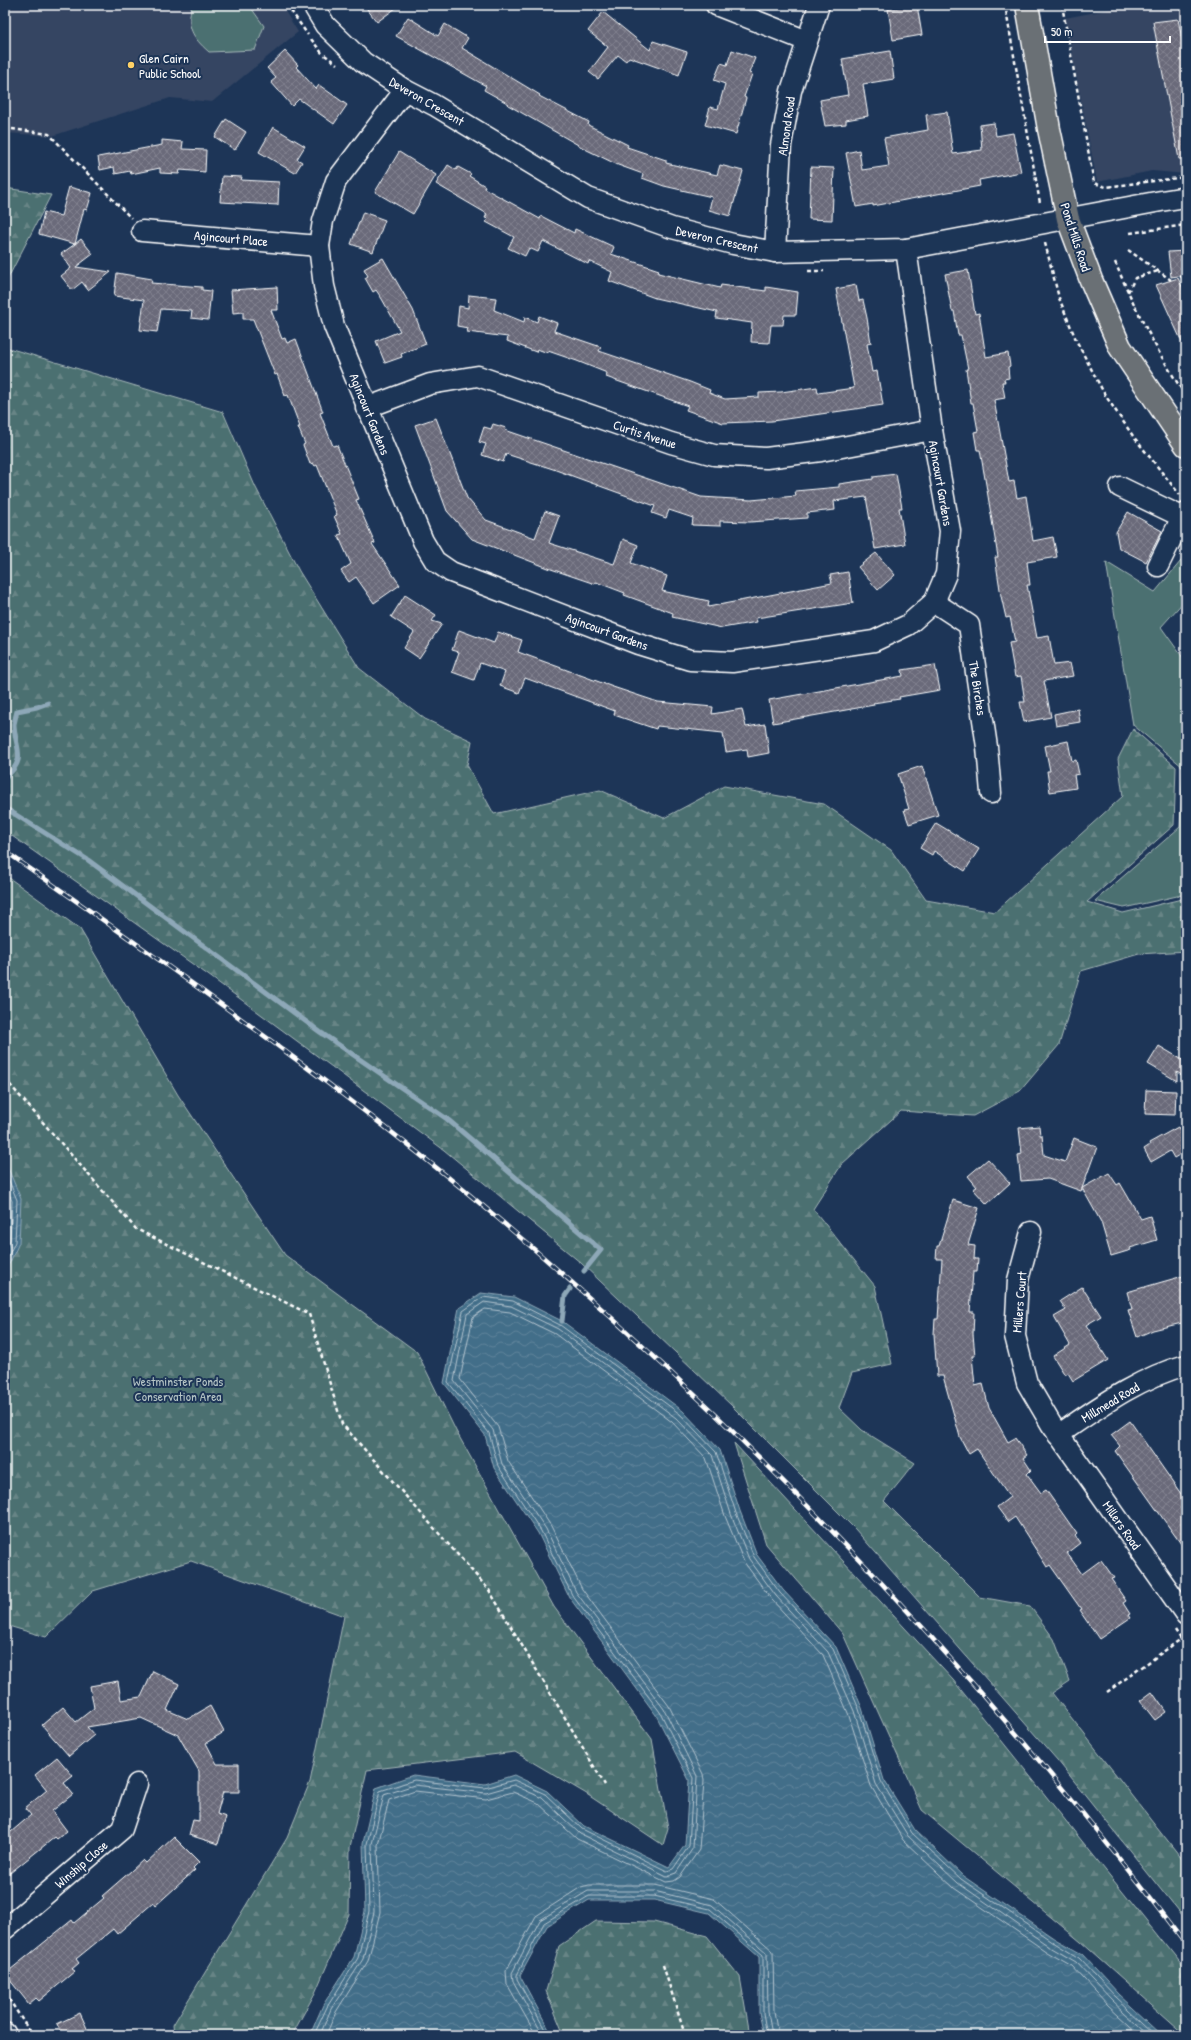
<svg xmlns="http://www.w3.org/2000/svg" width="1191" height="2040" viewBox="0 0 1191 2040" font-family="'Patrick Hand',sans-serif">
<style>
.built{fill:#344562}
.grass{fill:#4c7071;stroke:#a6b8b8}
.forest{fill:url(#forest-firs);stroke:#a6b8b8}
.water{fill:url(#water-waves);stroke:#8ea8b8}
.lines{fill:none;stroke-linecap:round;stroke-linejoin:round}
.shore{stroke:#b4c5d0;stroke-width:1}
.stream{stroke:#8ea8b8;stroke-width:5}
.building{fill:url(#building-cross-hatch);stroke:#fff}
.minor-casing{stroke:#fff;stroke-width:23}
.major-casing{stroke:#fff;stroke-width:25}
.path{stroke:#fff;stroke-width:2.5;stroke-dasharray:4 3;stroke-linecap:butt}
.minor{stroke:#1d3557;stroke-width:20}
.major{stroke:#6a7074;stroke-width:22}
.rail-casing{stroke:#fff;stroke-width:4.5}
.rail{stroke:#1d3557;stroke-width:3;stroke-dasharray:9;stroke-linecap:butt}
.poi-dot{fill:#ffd166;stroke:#1d3557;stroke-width:1.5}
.labels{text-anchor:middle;stroke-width:4;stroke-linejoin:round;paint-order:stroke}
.poi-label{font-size:13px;fill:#fff;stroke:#1d3557;text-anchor:start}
.street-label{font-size:13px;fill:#fff;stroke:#1d3557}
.park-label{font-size:13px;fill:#b7c6c6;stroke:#1d3557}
</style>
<defs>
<pattern id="forest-firs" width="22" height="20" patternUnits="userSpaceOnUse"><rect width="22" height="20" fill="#4c7071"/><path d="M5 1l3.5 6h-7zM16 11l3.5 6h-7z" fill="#678586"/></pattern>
<pattern id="water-waves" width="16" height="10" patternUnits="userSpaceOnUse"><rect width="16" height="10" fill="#436e89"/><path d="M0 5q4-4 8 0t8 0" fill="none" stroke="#5f849b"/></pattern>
<pattern id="building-cross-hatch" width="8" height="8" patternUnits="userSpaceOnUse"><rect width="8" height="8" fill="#6a6a7a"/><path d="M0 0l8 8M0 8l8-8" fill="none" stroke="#80808e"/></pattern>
</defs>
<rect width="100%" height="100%" fill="#1d3557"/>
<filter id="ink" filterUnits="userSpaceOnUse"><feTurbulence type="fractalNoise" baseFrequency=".025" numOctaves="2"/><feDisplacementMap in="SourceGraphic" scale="8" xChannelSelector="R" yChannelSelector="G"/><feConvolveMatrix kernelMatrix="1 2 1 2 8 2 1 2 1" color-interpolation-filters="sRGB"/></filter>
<g filter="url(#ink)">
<g class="built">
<polygon points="5,5 281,5 298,32 212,102 170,98 52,136 5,133"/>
<polygon points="1132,5 1186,5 1186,174 1152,171 1097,182 1065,18"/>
</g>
<g class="grass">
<path d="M192,5H249L264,26L255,50L209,52C192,37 186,27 192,5Z"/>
<polygon points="1186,555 1186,599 1161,627 1186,662 1186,894 1124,908 1095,901 1180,827 1183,767 1133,725 1106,562 1155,592"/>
</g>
<g class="forest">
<polygon points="5,188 51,195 5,284"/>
<polygon points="5,347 223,412 255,486 299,571 359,668 425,719 472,741 467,765 494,814 600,790 664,818 724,786 824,804 891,850 926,900 995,912 1123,796 1118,759 1133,729 1176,767 1174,825 1087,902 1123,913 1186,898 1186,951 1139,954 1081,971 1059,1045 1020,1091 973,1116 901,1111 842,1164 813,1209 875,1286 892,1364 852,1373 839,1408 862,1430 915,1463 884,1501 980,1597 1030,1606 1054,1639 1070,1681 1052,1693 1186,1864 1186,1921 1058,1761 855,1529 731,1405 581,1263 444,1150 208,975 5,831"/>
<polygon points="5,875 80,929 178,1095 285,1255 417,1352 456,1431 554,1607 652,1739 668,1828 663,1845 585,1793 515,1752 367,1770 350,1847 349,1914 315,1993 292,2035 174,2035 173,2025 287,1838 310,1782 344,1616 191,1561 93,1591 46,1637 5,1625"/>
<polygon points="734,1443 953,1680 1186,1971 1186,2035 1081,1942 922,1810 843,1634 766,1544"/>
<polygon points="596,1921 654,1922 707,1936 740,1977 750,2035 564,2035 546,1991 559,1946"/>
</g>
<g class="water">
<polygon points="5,1161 21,1199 19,1243 5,1273"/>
<polygon points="481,1293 514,1297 562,1321 683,1411 720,1450 740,1511 757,1555 783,1590 836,1647 862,1708 884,1780 915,1830 963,1876 1055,1939 1082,1954 1119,1994 1163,2035 764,2035 759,2013 759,1957 709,1913 654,1900 589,1900 547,1926 520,1976 552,2035 310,2035 323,2005 354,1957 365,1911 363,1843 376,1788 413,1775 485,1784 514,1775 547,1791 584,1826 669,1867 685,1845 689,1780 656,1715 569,1597 538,1533 494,1468 485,1435 444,1383 459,1308"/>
</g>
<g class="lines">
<g class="shore">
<polyline points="5,1171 17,1200 15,1242 5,1263"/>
<polyline points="5,1184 12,1201 10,1240 5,1251"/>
<polyline points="314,2035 327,2007 358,1958 369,1911 367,1844 380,1791 414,1780 485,1788 514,1780 545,1794 582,1829 667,1871 673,1869 689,1846 693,1778 660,1712 572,1595 541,1531 498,1466 489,1433 448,1382 463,1311 483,1297 513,1301 560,1325 680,1414 716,1452 736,1513 754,1557 780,1593 833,1649 859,1709 881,1781 912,1833 961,1879 1053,1942 1079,1958 1116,1997 1157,2035"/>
<polyline points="320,2035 331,2009 363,1959 374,1912 372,1844 384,1795 414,1785 486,1793 514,1785 542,1798 580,1834 667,1876 676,1873 693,1848 697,1776 664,1709 576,1592 546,1529 502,1464 493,1430 454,1381 467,1314 484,1302 511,1306 558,1329 676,1418 712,1455 731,1514 749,1559 776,1596 828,1652 854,1711 876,1784 908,1836 958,1883 1050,1947 1076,1962 1112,2000 1150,2035"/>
<polyline points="326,2035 336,2012 368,1961 380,1912 378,1845 389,1800 415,1791 486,1799 513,1792 538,1803 577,1839 666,1882 674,1881 680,1877 699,1850 704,1781 703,1774 669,1706 582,1589 551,1526 508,1461 498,1427 460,1379 473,1317 485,1309 510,1312 555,1334 672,1422 706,1458 725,1516 744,1562 772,1600 823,1655 848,1713 871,1786 903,1840 954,1888 1047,1952 1072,1966 1108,2005 1141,2035"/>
<polyline points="536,2035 507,1984 506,1971 536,1916 581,1887 589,1885 655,1885 714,1899 773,1951 774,2012 778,2035"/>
<polyline points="543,2035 513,1981 512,1973 540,1920 588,1891 654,1891 712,1905 767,1953 768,2012 772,2035"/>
<polyline points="548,2035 517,1979 517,1975 544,1923 589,1896 654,1896 710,1909 763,1955 763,2013 767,2035"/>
</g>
<g class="stream">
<path d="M5,777C29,759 14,747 14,724C15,720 16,715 17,711L37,707L48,703"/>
<polyline points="5,808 88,860 320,1032 447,1119 601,1250 584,1271"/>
<polyline points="562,1321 565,1296 570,1289"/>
</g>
</g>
<g class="building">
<polygon points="364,5 400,5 377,22"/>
<polygon points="917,5 922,35 893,40 888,9"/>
<polygon points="603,12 650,50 653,41 687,52 679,75 629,57 626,61 618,55 598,79 589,72 608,47 588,31"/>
<polygon points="408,17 438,36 445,24 468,38 462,48 540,95 539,96 589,122 588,125 628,145 627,147 666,160 666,163 717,175 720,165 743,171 730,216 709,210 712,197 664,186 642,178 643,174 618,165 587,150 508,105 509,104 484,90 486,86 396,36"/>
<polygon points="1178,19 1186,60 1186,159 1179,159 1153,22"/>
<polygon points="732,50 755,58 749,73 752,74 744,97 746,98 736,134 705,125 710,107 718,109 725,84 714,80 721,63 727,65"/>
<polygon points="285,51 298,65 296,67 316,89 319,85 347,105 334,124 299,99 292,106 271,82 276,78 267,68"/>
<polygon points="890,51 894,79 863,84 868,116 846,120 846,124 825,126 820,100 848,95 842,59"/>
<polygon points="947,112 953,154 982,150 980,125 994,123 996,136 1013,133 1021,172 979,180 980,186 873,206 873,204 856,207 846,153 859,150 862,170 889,166 884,138 928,130 926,115"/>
<polygon points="226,119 246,132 235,150 215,137"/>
<polygon points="273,127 305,146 297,159 302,162 295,173 259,152"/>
<polygon points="162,140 183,142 182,149 206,150 205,172 180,170 179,174 160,173 160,168 131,174 130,171 115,174 114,167 100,170 98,157 162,145"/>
<polygon points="399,152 436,175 413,214 375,192"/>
<polygon points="448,165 456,170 458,167 471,174 469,176 485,186 484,188 540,219 541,216 574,233 575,229 614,247 611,254 659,270 658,273 720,288 721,285 766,291 766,287 798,292 796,315 784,315 783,325 771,325 769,343 751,342 752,323 716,318 717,312 655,298 609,281 612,272 589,261 588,264 543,241 538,252 529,248 525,256 508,248 514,237 486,222 488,219 485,218 487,214 484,212 436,184"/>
<polygon points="811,167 834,168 832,220 809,219"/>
<polygon points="222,176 242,177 241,180 279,182 278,205 220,202"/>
<polygon points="69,187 92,193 87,210 84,209 75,244 81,239 93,254 76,267 111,272 88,290 82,282 72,290 61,276 71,268 61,254 75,244 39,234 44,212 61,216"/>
<polygon points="363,212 385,220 373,252 351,244"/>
<polygon points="1186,251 1186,275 1171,277 1168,252"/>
<polygon points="383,258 413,310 426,344 401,354 402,357 385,363 376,341 400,331 382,299 376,290 373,292 365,278 368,276 364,269"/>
<polygon points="968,270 975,314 979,313 986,357 1008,353 1010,366 1008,367 1009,378 1004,379 1005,382 1002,382 1005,398 994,400 1009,482 1014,481 1017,498 1026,496 1033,541 1053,537 1057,557 1027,562 1030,585 1027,585 1037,638 1049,636 1054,665 1070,663 1073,676 1044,681 1051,717 1024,722 1020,702 1025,702 1021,676 1015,677 1009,643 1015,642 1010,617 1006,618 1001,596 995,557 998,557 988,496 980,450 977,450 974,432 978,431 973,403 971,403 966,369 968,369 961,335 958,335 954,311 952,311 945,274"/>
<polygon points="117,273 152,279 151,283 202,287 202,290 211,291 208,320 191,318 192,311 161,309 157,332 140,330 144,300 114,296"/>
<polygon points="1178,278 1186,295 1186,351 1156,285"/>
<polygon points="856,285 859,301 863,300 867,318 871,343 867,344 872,372 877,371 883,405 772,421 723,423 686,410 688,406 606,377 607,373 577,361 548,351 548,353 537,349 536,352 507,341 508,337 467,332 468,328 457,326 459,306 468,308 469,295 496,298 494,310 524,322 525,317 537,322 539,316 557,323 554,331 601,347 599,351 690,382 710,390 709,393 725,399 759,397 759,393 781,392 817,387 818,393 854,388 836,289"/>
<polygon points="277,287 278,310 271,310 282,339 285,338 287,343 296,339 323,412 320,413 333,446 337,445 359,499 356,500 375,543 372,544 400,585 374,603 356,577 349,582 341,571 351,564 338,535 342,534 334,516 337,515 317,465 315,466 313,463 310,464 303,445 305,444 298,427 300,427 288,395 285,396 277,374 275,375 253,319 243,319 243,312 233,313 231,290"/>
<polygon points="436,418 467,498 486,520 535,538 545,511 559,516 549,543 614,564 623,539 638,545 631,563 667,576 662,591 709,601 708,607 832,583 830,575 848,572 853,603 756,618 757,622 722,628 672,617 673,613 624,595 625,593 596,582 595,584 551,569 472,539 447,511 415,425"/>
<polygon points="493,424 506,428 505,430 701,497 751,500 796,496 795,491 839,487 839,484 873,479 873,477 896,474 902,508 899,508 905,544 875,549 866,497 834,501 835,510 807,513 807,518 750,522 720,521 720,526 692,525 693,518 669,510 666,518 652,513 655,506 553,469 506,454 503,462 482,455 486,444 479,442 484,427 491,429"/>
<polygon points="1128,512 1162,531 1146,562 1119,548 1116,532"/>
<polygon points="876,553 895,575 878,590 858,567"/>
<polygon points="405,595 436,615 432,621 442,624 419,658 404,648 414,632 391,617"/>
<polygon points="459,630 494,643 498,632 522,640 518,652 613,687 658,702 713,707 712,714 742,709 746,727 765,724 769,753 748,757 747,749 726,752 723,733 657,726 656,729 614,715 615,711 525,678 519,693 500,686 505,672 480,663 474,680 452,672 459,652 452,650"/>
<polygon points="935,665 940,690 899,697 900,699 873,703 874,705 773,723 769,700 903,676 902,670"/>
<polygon points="1078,709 1080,722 1056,726 1054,714"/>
<polygon points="1068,741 1072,761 1076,760 1079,774 1074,775 1076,788 1050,792 1047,771 1050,771 1045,746"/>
<polygon points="922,766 938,815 909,824 904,810 909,809 898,774"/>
<polygon points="936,823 979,849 965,871 934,851 932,855 920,848"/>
<polygon points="1159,1046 1186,1062 1186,1078 1177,1072 1177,1081 1148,1064"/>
<polygon points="1146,1090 1176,1091 1175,1115 1145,1114"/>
<polygon points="1039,1126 1040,1135 1042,1135 1044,1155 1065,1162 1074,1138 1097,1147 1081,1191 1048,1179 1021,1181 1018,1155 1022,1154 1019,1128"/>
<polygon points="1178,1127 1186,1141 1186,1151 1174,1158 1170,1151 1151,1162 1144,1149 1150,1145 1149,1143"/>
<polygon points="988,1159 1010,1183 987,1204 973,1189 977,1187 968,1176"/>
<polygon points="1109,1173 1117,1185 1120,1183 1141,1219 1150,1216 1157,1240 1130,1248 1131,1250 1111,1256 1101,1222 1082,1188"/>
<polygon points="953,1200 979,1208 968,1245 975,1246 974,1259 978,1259 977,1272 973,1272 970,1312 974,1312 973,1334 975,1356 972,1356 975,1386 983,1384 989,1408 1008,1442 1015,1438 1027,1455 1023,1458 1031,1470 1027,1474 1041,1493 1046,1490 1077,1534 1075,1536 1080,1543 1067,1553 1082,1574 1101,1560 1114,1578 1111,1579 1126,1601 1123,1603 1130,1614 1128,1615 1130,1618 1099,1639 1079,1610 1081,1609 1050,1565 1047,1567 1015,1517 1008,1522 997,1507 1010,1497 977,1449 969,1454 960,1437 943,1376 937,1376 934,1334 935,1319 938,1319 942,1259 936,1259 937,1246 939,1246"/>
<polygon points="1183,1276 1186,1288 1186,1322 1153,1330 1137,1337 1128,1310 1132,1309 1127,1292"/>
<polygon points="1082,1287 1101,1316 1086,1325 1108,1360 1073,1381 1068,1373 1065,1375 1053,1356 1070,1345 1054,1317 1066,1310 1060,1301"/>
<polygon points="1130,1421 1186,1501 1186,1551 1115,1451 1120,1446 1111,1435"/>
<polygon points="153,1671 179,1684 167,1710 188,1719 210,1706 224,1732 206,1743 217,1764 239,1764 239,1792 223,1792 217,1814 226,1817 218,1844 189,1835 193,1820 199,1821 199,1771 178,1735 141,1718 87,1727 94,1735 69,1756 42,1725 63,1707 76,1722 94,1708 90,1686 118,1681 121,1700 141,1697"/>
<polygon points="1152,1692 1166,1712 1155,1720 1140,1701"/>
<polygon points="57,1757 73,1776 64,1783 73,1794 52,1811 67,1831 57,1839 55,1837 5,1877 5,1837 31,1815 25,1808 47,1790 35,1775"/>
<polygon points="174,1837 199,1862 193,1868 195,1870 155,1906 153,1903 117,1934 113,1929 76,1959 79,1963 72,1969 75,1971 39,2001 36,1998 29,2004 5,1974 72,1920 74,1923 104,1898 102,1896 131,1871 143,1860 146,1863"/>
<polygon points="80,2013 90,2035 62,2035 57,2024"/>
</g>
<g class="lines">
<g class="minor-casing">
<g id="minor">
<polyline points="313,5 325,25 363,62 405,90 434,105 588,198 672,228 733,244 775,252 906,249 1161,201 1186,197"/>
<polyline points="716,5 807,41"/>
<polyline points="405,90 336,181 323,221 319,246 324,286 334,326 423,541 435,561 451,572 638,644 690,660 732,662 874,641 908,625 934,602 946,574 950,531 932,430 906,249"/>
<polyline points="142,231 319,246"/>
<polyline points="775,252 781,145 791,91 819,5"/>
<polyline points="366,408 430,384 478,376 671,443 714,455 766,458 821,451 932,430"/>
<polyline points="1120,487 1182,517"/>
<polyline points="1158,566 1182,517 1186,513"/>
<polyline points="934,602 969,625 987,747 991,793"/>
<polyline points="1031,1232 1018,1280 1015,1336 1027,1383 1051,1424 1186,1615"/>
<path d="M1058,1435C1099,1407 1138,1378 1186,1365"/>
<polyline points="5,1929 122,1829 137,1784"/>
<polyline points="5,2033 6,2035"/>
</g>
</g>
<g class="major-casing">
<polyline id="major" points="1027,5 1049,129 1068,219 1091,280 1120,347 1186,445"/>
</g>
<g class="path">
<polyline points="287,5 308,35"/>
<polyline points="1005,5 1040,203"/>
<polyline points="1062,5 1094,183 1106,187 1186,177"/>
<polyline points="311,39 322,53 337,64"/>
<polyline points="5,128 49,134 131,218"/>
<polyline points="1130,233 1186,225"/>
<polyline points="1045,243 1059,298 1077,342 1105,395 1133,436 1180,495"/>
<polyline points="1128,250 1171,280"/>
<path d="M1115,262C1135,309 1158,354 1186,396"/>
<polyline points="808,271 824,271"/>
<polyline points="1180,276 1186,279"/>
<polyline points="1128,292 1135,278 1158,271"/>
<polyline points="5,1079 136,1229 309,1314 342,1424 489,1590 605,1785"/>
<polyline points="1107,1692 1181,1639 1175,1630"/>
<polyline points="663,1965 685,2035"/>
<polyline points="5,1993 32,2035"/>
</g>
<use href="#minor" class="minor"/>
<use href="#major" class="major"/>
<g class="rail-casing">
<path id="rail" d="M5,851C171,968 338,1084 494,1215C751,1432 983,1676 1186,1945"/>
</g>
<use href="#rail" class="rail"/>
</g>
</g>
<circle class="poi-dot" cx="131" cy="65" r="4"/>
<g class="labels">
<g class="poi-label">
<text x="139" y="63">Glen Cairn<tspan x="139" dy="15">Public School</tspan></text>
</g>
<g class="street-label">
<text transform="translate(427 101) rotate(30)" y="5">Deveron Crescent</text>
<text transform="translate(786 126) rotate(-82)" y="5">Almond Road</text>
<text transform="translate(1076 237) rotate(72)" y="5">Pond Mills Road</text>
<text transform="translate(231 238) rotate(5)" y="5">Agincourt Place</text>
<text transform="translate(717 239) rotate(13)" y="5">Deveron Crescent</text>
<text transform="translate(370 414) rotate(68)" y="5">Agincourt Gardens</text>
<text transform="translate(645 434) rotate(18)" y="5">Curtis Avenue</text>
<text transform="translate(941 483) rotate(80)" y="5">Agincourt Gardens</text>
<text transform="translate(607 631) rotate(20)" y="5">Agincourt Gardens</text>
<text transform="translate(978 688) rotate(81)" y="5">The Birches</text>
<text transform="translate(1019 1302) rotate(-85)" y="5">Millers Court</text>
<text transform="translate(1110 1402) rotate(-31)" y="5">Millmead Road</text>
<text transform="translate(1122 1525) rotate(55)" y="5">Millers Road</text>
<text transform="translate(81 1864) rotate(-41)" y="5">Winship Close</text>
</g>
<g class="park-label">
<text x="178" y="1386">Westminster Ponds<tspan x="178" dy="15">Conservation Area</tspan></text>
</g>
</g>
<rect width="1191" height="2040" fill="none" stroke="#1d3557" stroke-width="20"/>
<rect x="10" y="10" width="1171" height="2020" fill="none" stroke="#fff" stroke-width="1.5" filter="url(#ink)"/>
<path d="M1045 36v6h125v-6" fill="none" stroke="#ffffff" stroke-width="2"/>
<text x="1051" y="36" font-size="12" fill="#ffffff" stroke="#1d3557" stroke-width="3" paint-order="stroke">50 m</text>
</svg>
